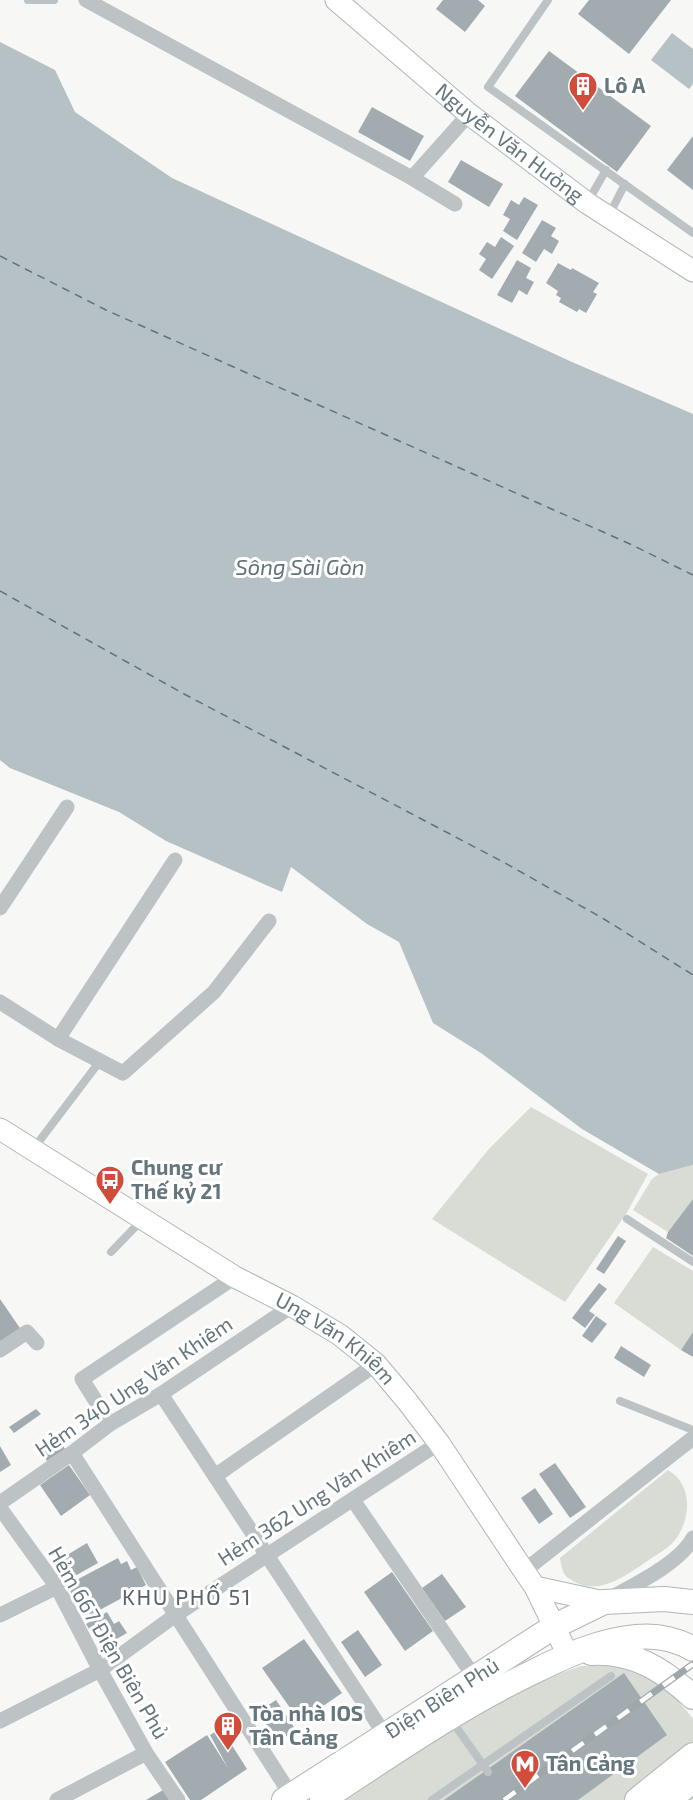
<svg xmlns="http://www.w3.org/2000/svg" width="693" height="1800" viewBox="0 0 693 1800" font-family="'Exo 2',sans-serif">
<style>
.green{fill:#d8dcd5}
.water{fill:#b5c1c4}
.lines{fill:none;stroke-linecap:round;stroke-linejoin:round}
.ferry{stroke:#607478;stroke-width:1.5;stroke-dasharray:8 6;stroke-linecap:butt}
.building{fill:#a2acb0}
.secondary-casing{stroke:#afb6b9;stroke-width:23}
.primary-casing{stroke:#b1b6b9;stroke-width:26}
.highway-casing{stroke:#b1b5b8;stroke-width:29}
.lane{stroke:#bdc2c4;stroke-width:8}
.street{stroke:#bdc2c4;stroke-width:15}
.secondary{stroke:#fff;stroke-width:21}
.primary{stroke:#fff;stroke-width:24}
.highway{stroke:#fff;stroke-width:27}
.rail-casing{stroke:#9fa7aa;stroke-width:7}
.rail{stroke:#fff;stroke-width:4.5;stroke-dasharray:14;stroke-linecap:butt}
.labels{text-anchor:middle;stroke-width:6;stroke-linejoin:round;paint-order:stroke}
.poi-label{font-size:21px;font-weight:bold;fill:#66767d;stroke:#fff;text-anchor:start}
.street-label{font-size:21px;fill:#66767d;stroke:#fff}
.water-label{font-size:22px;font-style:italic;fill:#607478;stroke:#fff}
.neighbourhood-label{font-size:22px;letter-spacing:1.5px;fill:#576369;stroke:#fff}
</style>
<rect width="100%" height="100%" fill="#f7f7f5"/>
<g class="green">
<polygon points="531,1107 648,1174 626,1214 565,1302 432,1219 488,1150"/>
<polygon points="693,1165 693,1199 668,1232 633,1210 652,1179 659,1174"/>
<polygon points="653,1247 693,1271 693,1332 681,1350 614,1303"/>
<path d="M668,1470C692,1484 691,1515 678,1536C672,1546 659,1553 649,1560C627,1574 600,1597 573,1581C571,1579 567,1578 566,1576C562,1572 561,1563 560,1558Z"/>
<polygon points="621,1665 643,1672 667,1687 693,1719 693,1800 341,1800 463,1722 544,1679 581,1666"/>
</g>
<g class="water">
<polygon points="672,33 693,49 693,84 689,89 651,60"/>
<polygon points="0,42 55,70 75,112 172,178 572,362 693,414 693,1165 659,1174 582,1129 481,1053 433,1023 399,942 367,924 291,867 282,892 166,841 119,812 10,768 0,760"/>
</g>
<g class="lines">
<g class="ferry">
<polyline points="0,256 106,310 630,544 693,575"/>
<polyline points="0,591 186,695 505,863 604,919 693,975"/>
</g>
</g>
<g class="building">
<polygon points="443,0 478,0 485,6 465,32 436,9"/>
<polygon points="589,0 671,0 629,54 578,14"/>
<polygon points="549,51 651,126 617,172 515,96"/>
<polygon points="372,107 424,136 410,161 358,132"/>
<polygon points="693,136 693,190 667,170"/>
<polygon points="461,160 503,184 489,207 448,182"/>
<polygon points="524,197 538,205 517,240 503,231 510,219 503,215 511,200 519,205"/>
<polygon points="542,220 556,228 551,236 559,241 552,254 544,249 536,262 522,253"/>
<polygon points="501,237 514,246 492,279 479,270 486,259 479,254 487,242 495,247"/>
<polygon points="517,260 531,268 526,278 534,282 527,295 519,290 512,303 497,295"/>
<polygon points="558,263 571,270 572,268 599,283 593,292 597,294 586,313 579,309 577,312 559,302 561,298 556,295 558,291 546,283"/>
<polygon points="693,1199 693,1256 666,1238 668,1232"/>
<polygon points="618,1236 626,1241 604,1274 596,1269"/>
<polygon points="599,1283 607,1289 589,1311 595,1315 585,1328 572,1318"/>
<polygon points="0,1299 24,1334 0,1350"/>
<polygon points="596,1316 607,1324 592,1343 582,1336"/>
<polygon points="693,1332 693,1357 681,1350"/>
<polygon points="621,1346 651,1365 644,1377 614,1358"/>
<polygon points="36,1409 41,1414 14,1433 9,1427"/>
<polygon points="60,1441 65,1449 47,1461 42,1453"/>
<polygon points="0,1446 11,1465 0,1472"/>
<polygon points="555,1463 586,1507 570,1518 539,1474"/>
<polygon points="69,1465 90,1495 61,1516 40,1485"/>
<polygon points="535,1488 553,1514 539,1524 521,1498"/>
<polygon points="87,1543 98,1563 73,1577 62,1558"/>
<polygon points="118,1558 121,1564 127,1561 131,1570 137,1567 146,1585 85,1618 67,1585"/>
<polygon points="392,1572 433,1631 405,1651 364,1592"/>
<polygon points="442,1574 466,1607 445,1621 422,1588"/>
<polygon points="107,1612 114,1624 119,1621 127,1633 101,1648 86,1624"/>
<polygon points="358,1630 382,1665 365,1677 341,1642"/>
<polygon points="304,1639 342,1693 300,1722 262,1668"/>
<polygon points="624,1673 667,1735 578,1800 444,1800"/>
<polygon points="276,1700 296,1730 278,1742 258,1712"/>
<polygon points="221,1728 247,1769 201,1800 190,1800 165,1762 207,1735 228,1768 210,1735"/>
<polygon points="168,1787 175,1800 146,1800"/>
</g>
<g class="lines">
<g class="secondary-casing">
<g id="secondary">
<path id="s1" d="M336,0L469,114L587,203L693,271"/>
<path id="s2" d="M0,1129L235,1277L292,1306L340,1335L376,1364L407,1401L439,1443L524,1571L535,1587L568,1655"/>
<polyline points="535,1587 604,1602"/>
</g>
</g>
<g class="primary-casing">
<g id="primary">
<path d="M591,1653C634,1651 662,1669 693,1697"/>
<path id="s3" d="M284,1800L555,1626L604,1602L664,1599L693,1602"/>
<path d="M322,1800C391,1755 458,1708 533,1672C565,1656 600,1640 636,1637C656,1635 676,1639 693,1649"/>
<polyline points="637,1800 693,1755"/>
</g>
</g>
<g class="highway-casing">
<polyline id="highway" points="666,1800 693,1779"/>
</g>
<g class="lane">
<polyline points="28,0 54,0"/>
<polyline points="548,0 488,87 693,233"/>
<polyline points="587,203 606,170"/>
<polyline points="609,215 625,184"/>
<polyline points="34,1148 100,1061"/>
<polyline points="627,1219 693,1262"/>
<polyline points="111,1252 143,1219"/>
<polyline points="620,1401 693,1430"/>
<polyline points="452,1721 488,1772"/>
<polyline points="432,1800 611,1676"/>
</g>
<g class="street">
<polyline points="86,0 412,178 455,204"/>
<polyline points="412,178 469,114"/>
<polyline points="0,908 67,807"/>
<polyline points="0,1002 58,1039 123,1073 214,992 269,921"/>
<polyline points="58,1039 175,860"/>
<polyline points="0,1350 27,1332 37,1343"/>
<polyline points="161,1394 385,1735"/>
<polyline points="110,1424 82,1379 235,1277"/>
<polyline points="72,1453 291,1795"/>
<polyline points="215,1476 376,1364"/>
<polyline points="353,1500 475,1678"/>
<polyline points="0,1503 72,1453 110,1424 161,1394 292,1306"/>
<polyline points="0,1508 57,1587 100,1670 146,1753 178,1800"/>
<polyline points="524,1571 693,1438"/>
<path d="M609,1599C634,1585 680,1563 693,1538"/>
<polyline points="0,1615 57,1587"/>
<polyline points="0,1721 100,1670 177,1614 439,1443"/>
<polyline points="57,1800 146,1753"/>
</g>
<use href="#secondary" class="secondary"/>
<use href="#primary" class="primary"/>
<use href="#highway" class="highway"/>
<g class="rail-casing">
<polyline id="rail" points="504,1800 693,1664"/>
</g>
<use href="#rail" class="rail"/>
</g>
<defs>
<g id="building-pin" transform="scale(1.5)"><path d="M0 17L-7.5 6A9.5 9.5 0 1 1 7.5 6Z" fill="#d14c3b" stroke="#fff"/><path d="M-4-6H4V6H1V3H-1V6H-4ZM-2.5-4.3h1.7v1.8h-1.7ZM.8-4.3h1.7v1.8H.8ZM-2.5-1h1.7V.8h-1.7ZM.8-1h1.7V.8H.8Z" fill="#fff"/></g>
<g id="bus-pin" transform="scale(1.5)"><path d="M0 17L-7.5 6A9.5 9.5 0 1 1 7.5 6Z" fill="#d14c3b" stroke="#fff"/><path d="M-5-6H5V4H4V6H2V4H-2V6H-4V4H-5ZM-3.5-4V0h7V-4ZM-3.5 1.2v1.5H-2V1.2ZM2 1.2v1.5H3.5V1.2Z" fill="#fff"/></g>
<g id="metro-pin" transform="scale(1.5)"><path d="M0 17L-7.5 6A9.5 9.5 0 1 1 7.5 6Z" fill="#d14c3b" stroke="#fff"/><path d="M-5.5 5V-5H-3L0 0L3-5H5.5V5H3V-.5L0 4L-3-.5V5Z" fill="#fff"/></g>
</defs>
<g fill-rule="evenodd">
<use href="#building-pin" x="583" y="86"/>
<use href="#bus-pin" x="110" y="1180"/>
<use href="#building-pin" x="228" y="1726"/>
<use href="#metro-pin" x="525" y="1764"/>
</g>
<g class="labels">
<g class="poi-label">
<text x="604" y="93">Lô A</text>
<text x="131" y="1175">Chung cư<tspan x="131" dy="24">Thế kỷ 21</tspan></text>
<text x="249" y="1721">Tòa nhà IOS<tspan x="249" dy="24">Tân Cảng</tspan></text>
<text x="546" y="1771">Tân Cảng</text>
</g>
<g class="street-label">
<text dy="7" stroke="none"><textPath href="#s1" startOffset="225">Nguyễn Văn Hưởng</textPath></text>
<text dy="7" stroke="none"><textPath href="#s2" startOffset="396">Ung Văn Khiêm</textPath></text>
<text transform="translate(134 1387) rotate(-34)" y="7">Hẻm 340 Ung Văn Khiêm</text>
<text transform="translate(317 1498) rotate(-33)" y="7">Hẻm 362 Ung Văn Khiêm</text>
<text transform="translate(108 1643) rotate(60)" y="7">Hẻm 667 Điện Biên Phủ</text>
<text dy="7" stroke="none"><textPath href="#s3" startOffset="188">Điện Biên Phủ</textPath></text>
</g>
<g class="water-label">
<text x="300" y="575">Sông Sài Gòn</text>
</g>
<g class="neighbourhood-label">
<text x="187" y="1605">KHU PHỐ 51</text>
</g>
</g>
</svg>
